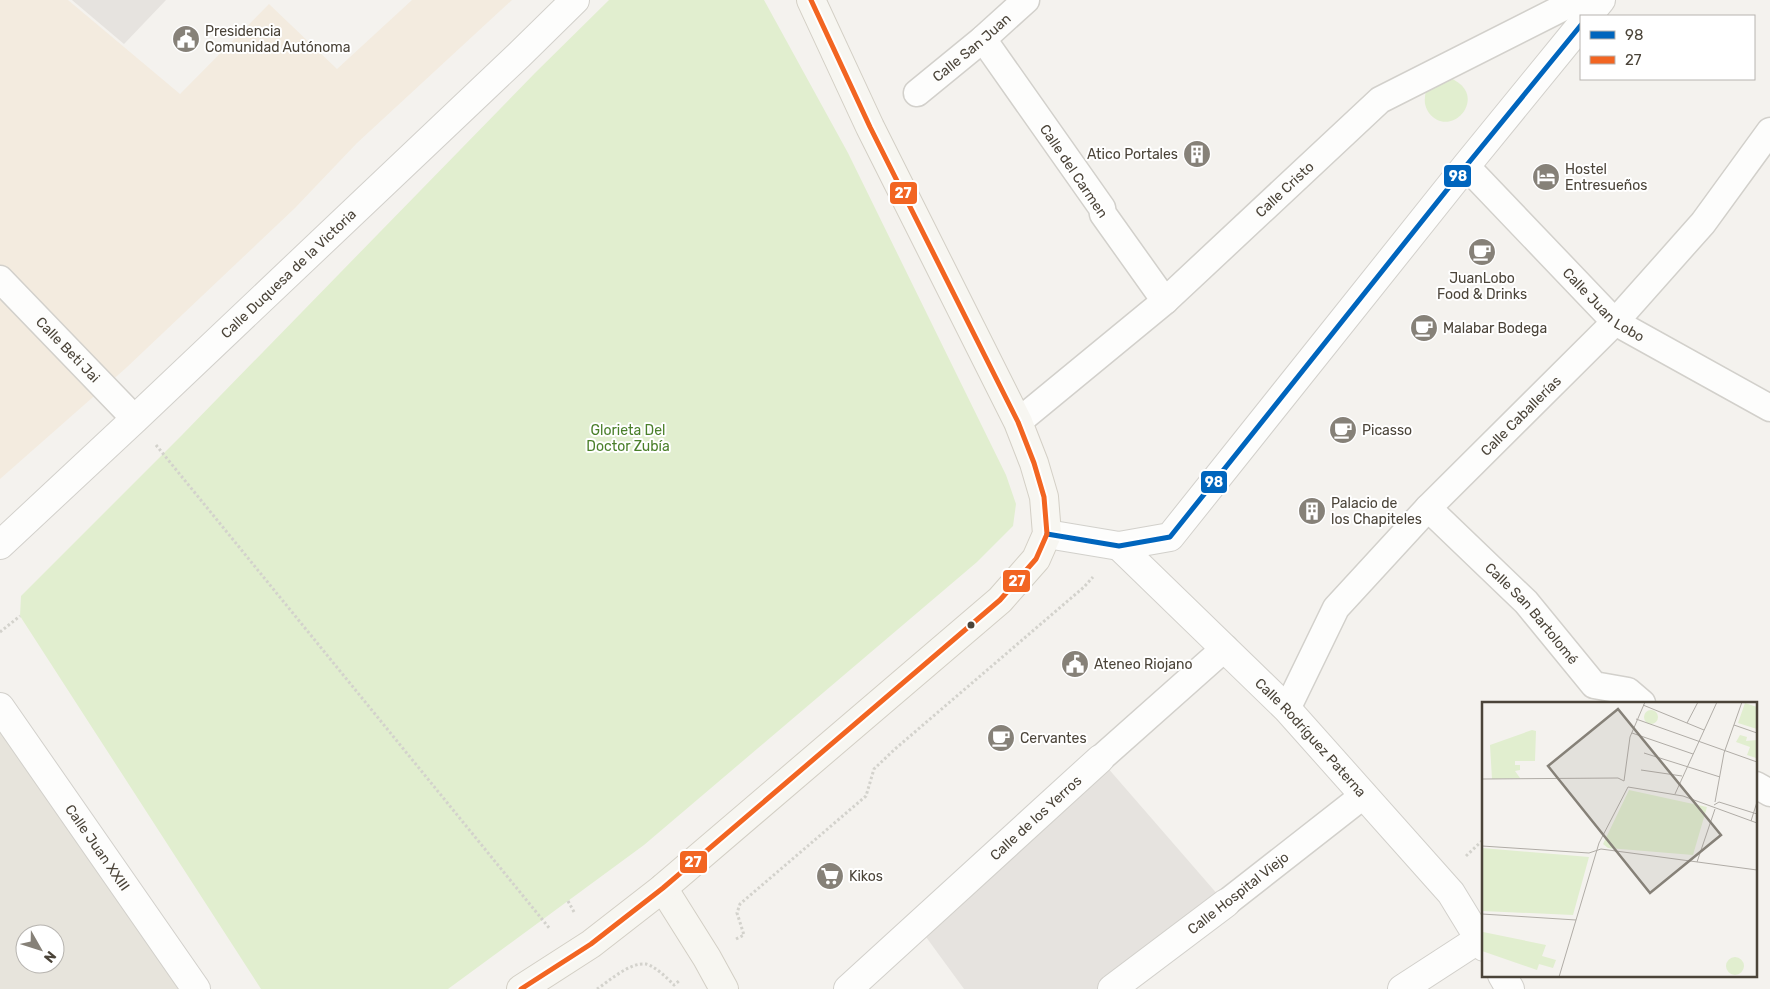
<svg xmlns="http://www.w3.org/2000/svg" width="1770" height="989" viewBox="0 0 1770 989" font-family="Rubik,sans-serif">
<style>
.residential{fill:#e7e4dc;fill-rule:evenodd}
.commercial{fill:#f3ebdf}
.green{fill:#e1eecf}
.parking{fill:#e6e3df}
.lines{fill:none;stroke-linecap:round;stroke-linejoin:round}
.pedestrian-casing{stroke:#d2d0cb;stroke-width:29}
.minor-casing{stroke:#d2d0cb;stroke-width:30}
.secondary-casing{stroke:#d3cfc5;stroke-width:30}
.path{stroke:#d3d2cc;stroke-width:3;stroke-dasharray:2.5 2.5;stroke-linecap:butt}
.pedestrian{stroke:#fdfdfc;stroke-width:26}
.minor{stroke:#fdfdfc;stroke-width:28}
.secondary{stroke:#f7f6f1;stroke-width:28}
.bus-1-casing{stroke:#fff;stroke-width:9}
.bus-2-casing{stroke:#fff;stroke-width:9}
.bus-1{stroke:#0065bd;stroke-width:5}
.bus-2{stroke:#f26522;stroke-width:5}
.bus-dot{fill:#4b4439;stroke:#fff;stroke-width:2}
.labels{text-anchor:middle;stroke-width:4;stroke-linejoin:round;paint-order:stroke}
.poi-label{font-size:14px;fill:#4b4439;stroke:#fff;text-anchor:start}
.street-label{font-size:14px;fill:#4b4439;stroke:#fff}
.park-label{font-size:14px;fill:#4a7f2a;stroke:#fff}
.inset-road{fill:none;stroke:#b0aca6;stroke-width:1}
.view{fill:#868178;fill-opacity:0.15;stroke:#868178;stroke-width:2.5}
.inset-edge{fill:none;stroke:#4b4439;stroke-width:2.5}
.line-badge{stroke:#fff;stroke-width:2}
.badge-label{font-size:14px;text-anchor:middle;font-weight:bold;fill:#fff}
</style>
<rect width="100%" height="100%" fill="#f4f2ee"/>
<path class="residential" d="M0,728L180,989H0ZM25,934H55V964H25Z"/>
<polygon class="commercial" points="0,0 68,0 180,94 269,4 337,69 412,0 512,0 357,143 295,208 126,368 0,479"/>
<g class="green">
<polygon points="609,0 764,0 848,153 1006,475 1016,504 1013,526 977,562 644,845 448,989 261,989 20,616 21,596 182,435 535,73"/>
<path d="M1450,78C1491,95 1451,141 1429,113C1424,106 1424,99 1426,91Z"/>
</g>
<g class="parking">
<polygon points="72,0 166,0 124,44"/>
<polygon points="1100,759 1219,896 1112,989 964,989 918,926"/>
</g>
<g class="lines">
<g class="pedestrian-casing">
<g id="pedestrian">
<polyline points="983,39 1102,208 1103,214 1165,301"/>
<path id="s1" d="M917,93L983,39L1026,0"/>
<path id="s2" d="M1466,166L1615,322L1770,408"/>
<path id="s3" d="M0,279L135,419"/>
<path id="s4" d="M1018,422L1165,301L1380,100L1578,0"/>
<path id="s5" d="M1428,508L1526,602L1594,685L1628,691L1642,703"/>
<path id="s6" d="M1287,709L1336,608L1428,508L1615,322L1703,223L1770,131"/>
<polyline points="1100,759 1225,648"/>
<polyline points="1756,785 1770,793"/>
<polyline points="1226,903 1364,795"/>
</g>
</g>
<g class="minor-casing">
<g id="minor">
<polyline points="1588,16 1601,0"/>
<polyline points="1047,534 1119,546 1170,537 1466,166 1581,25"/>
<path id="s7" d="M0,545L135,419L519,55L575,0"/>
<path id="s8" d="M1119,546L1287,709L1451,893L1484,947"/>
<path id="s9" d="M0,707L196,989"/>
<polyline points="1502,975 1510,989"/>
<path id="s10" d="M848,989L1100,759"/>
<polyline points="1112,989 1226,903"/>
<polyline points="1402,989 1479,939"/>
</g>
</g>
<g class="secondary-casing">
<g id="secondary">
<polyline points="663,888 707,958 724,989"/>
<polyline points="521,989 591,944 663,888 1000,600 1036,559 1047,534 1044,497 1034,463 1018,422 870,127 811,0"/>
</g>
</g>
<g class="path">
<polyline points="156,445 550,929"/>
<polyline points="0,632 20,616"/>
<polyline points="1466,856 1484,839"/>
<polyline points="568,901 574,912"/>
<polyline points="736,939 744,935 737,913 740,904 866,796 874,769 895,749 1084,587 1093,577"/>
<path d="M597,989C609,981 630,962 646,964C655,966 667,978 674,985L679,981"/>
</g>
<use href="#pedestrian" class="pedestrian"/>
<use href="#minor" class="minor"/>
<use href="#secondary" class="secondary"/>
<g class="bus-1-casing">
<polyline id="bus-1" points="1047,534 1119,546 1170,537 1466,166 1581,25"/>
</g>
<g class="bus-2-casing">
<polyline id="bus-2" points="521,989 591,944 663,888 1000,600 1036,559 1047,534 1044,497 1034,463 1018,422 870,127 811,0"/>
</g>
<use href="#bus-1" class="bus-1"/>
<use href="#bus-2" class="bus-2"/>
</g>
<defs>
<g id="civic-disc" transform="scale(1.4375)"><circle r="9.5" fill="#868178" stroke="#fff"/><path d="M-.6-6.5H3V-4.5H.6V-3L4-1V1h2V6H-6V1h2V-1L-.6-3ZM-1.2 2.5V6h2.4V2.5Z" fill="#fff"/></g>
<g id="building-disc" transform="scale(1.4375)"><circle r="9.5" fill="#868178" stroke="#fff"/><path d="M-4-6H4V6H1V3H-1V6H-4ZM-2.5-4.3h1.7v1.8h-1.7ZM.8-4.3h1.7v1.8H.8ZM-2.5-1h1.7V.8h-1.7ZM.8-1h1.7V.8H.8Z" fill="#fff"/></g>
<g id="hotel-disc" transform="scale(1.4375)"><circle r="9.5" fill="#868178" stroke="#fff"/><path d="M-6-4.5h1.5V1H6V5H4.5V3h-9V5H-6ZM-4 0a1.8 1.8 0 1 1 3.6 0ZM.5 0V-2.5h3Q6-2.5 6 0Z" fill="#fff"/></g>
<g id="cafe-disc" transform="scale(1.4375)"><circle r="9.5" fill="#868178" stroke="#fff"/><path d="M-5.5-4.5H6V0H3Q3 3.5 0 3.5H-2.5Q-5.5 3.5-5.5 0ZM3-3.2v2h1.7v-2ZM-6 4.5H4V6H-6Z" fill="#fff"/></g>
<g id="supermarket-disc" transform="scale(1.4375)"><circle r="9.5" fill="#868178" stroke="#fff"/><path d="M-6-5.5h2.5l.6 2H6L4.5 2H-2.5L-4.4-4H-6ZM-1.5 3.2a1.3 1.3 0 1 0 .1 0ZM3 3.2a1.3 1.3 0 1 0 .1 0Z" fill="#fff"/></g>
</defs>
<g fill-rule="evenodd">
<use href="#civic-disc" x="186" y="39"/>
<use href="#building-disc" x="1197" y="154"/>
<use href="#hotel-disc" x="1546" y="177"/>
<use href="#cafe-disc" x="1482" y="252"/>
<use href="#cafe-disc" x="1424" y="328"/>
<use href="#cafe-disc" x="1343" y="430"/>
<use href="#building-disc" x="1312" y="511"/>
<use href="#civic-disc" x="1075" y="664"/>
<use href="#cafe-disc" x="1001" y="738"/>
<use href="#supermarket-disc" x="830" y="876"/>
</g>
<circle class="bus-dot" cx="971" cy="625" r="4.5"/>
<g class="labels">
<g class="poi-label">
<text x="205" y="36">Presidencia<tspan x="205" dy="16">Comunidad Autónoma</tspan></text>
<text x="1178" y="159" text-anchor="end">Atico Portales</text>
<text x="1565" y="174">Hostel<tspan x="1565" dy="16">Entresueños</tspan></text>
<text x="1482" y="283" text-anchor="middle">JuanLobo<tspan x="1482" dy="16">Food &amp; Drinks</tspan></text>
<text x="1443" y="333">Malabar Bodega</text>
<text x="1362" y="435">Picasso</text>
<text x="1331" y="508">Palacio de<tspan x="1331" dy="16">los Chapiteles</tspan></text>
<text x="1094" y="669">Ateneo Riojano</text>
<text x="1020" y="743">Cervantes</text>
<text x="849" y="881">Kikos</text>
</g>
<g class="street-label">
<text dy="5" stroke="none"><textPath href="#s1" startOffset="71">Calle San Juan</textPath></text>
<text transform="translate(1074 171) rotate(56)" y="5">Calle del Carmen</text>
<text dy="5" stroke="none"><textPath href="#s4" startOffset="354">Calle Cristo</textPath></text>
<text dy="5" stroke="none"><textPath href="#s7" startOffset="396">Calle Duquesa de la Victoria</textPath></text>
<text dy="5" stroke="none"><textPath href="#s2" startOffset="196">Calle Juan Lobo</textPath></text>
<text dy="5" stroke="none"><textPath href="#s3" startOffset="98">Calle Beti Jai</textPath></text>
<text dy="5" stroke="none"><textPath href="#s6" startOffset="379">Calle Caballerías</textPath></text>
<text dy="5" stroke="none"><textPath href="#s5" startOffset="148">Calle San Bartolomé</textPath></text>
<text dy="5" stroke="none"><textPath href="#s8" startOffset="271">Calle Rodríguez Paterna</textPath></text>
<text dy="5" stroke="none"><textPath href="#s10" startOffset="254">Calle de los Yerros</textPath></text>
<text dy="5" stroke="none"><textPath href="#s9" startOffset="171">Calle Juan XXIII</textPath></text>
<text transform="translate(1238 893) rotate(-38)" y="5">Calle Hospital Viejo</text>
</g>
<g class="park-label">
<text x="628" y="435">Glorieta Del<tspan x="628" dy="16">Doctor Zubía</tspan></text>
</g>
</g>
<g transform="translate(1482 702)">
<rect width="275" height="275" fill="#f4f2ee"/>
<path d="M263,1L275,5V27L256,21ZM162 15a7 7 0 1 1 14 0a7 7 0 1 1-14 0ZM50,28L54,29L53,59H33V63H38V68L33,69L38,76L10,77L8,43ZM258,33L265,35L264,39L275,38L274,56L265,53L268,45L254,40ZM147,88L225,105L211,153L126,146L121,142ZM0,146L107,155L91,213L0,209ZM1,230L64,243L60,254L74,258L71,266L57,262L55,268L0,249ZM244 264a9 9 0 1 1 18 0a9 9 0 1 1-18 0Z" fill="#e1eecf"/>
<path class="inset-road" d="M161,3L222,28M154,17L275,60M205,21L216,0M252,23L275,31M150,31L211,52M162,51L238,75M159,68L200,74M0,77L136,76L142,79M142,79L148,35L163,0M193,92L235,0M233,100L242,51L260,0M232,103L237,100L275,112M269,119L275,100M0,144L107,151L119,147L275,168M215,160L233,107M0,212L94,218M77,275L117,141L146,85L201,94L275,121"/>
<path class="view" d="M136,7L239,133L168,191L66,64Z"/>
<rect width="275" height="275" class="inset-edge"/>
</g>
<g class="line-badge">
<rect x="1443" y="164" width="29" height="24" rx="5" fill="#0065bd"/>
<rect x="889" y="181" width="29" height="24" rx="5" fill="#f26522"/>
<rect x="1200" y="470" width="28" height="24" rx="5" fill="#0065bd"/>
<rect x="1002" y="569" width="29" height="24" rx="5" fill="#f26522"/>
<rect x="679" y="850" width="29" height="24" rx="5" fill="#f26522"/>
</g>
<g class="badge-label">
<text x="1458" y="181">98</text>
<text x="903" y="198">27</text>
<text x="1214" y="487">98</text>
<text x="1017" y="586">27</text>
<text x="693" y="867">27</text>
</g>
<rect x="1580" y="15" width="175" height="65" fill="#ffffff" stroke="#b7b4b0"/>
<rect x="1590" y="31" width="25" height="8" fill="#0065bd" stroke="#b7b4b0"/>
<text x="1625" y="40" font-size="15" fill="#4b4439">98</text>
<rect x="1590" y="56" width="25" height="8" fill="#f26522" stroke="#b7b4b0"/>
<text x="1625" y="65" font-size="15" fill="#4b4439">27</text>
<g transform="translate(40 949) rotate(129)"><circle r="24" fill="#ffffff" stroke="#b7b4b0"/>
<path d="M0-4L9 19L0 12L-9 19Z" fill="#868178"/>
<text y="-8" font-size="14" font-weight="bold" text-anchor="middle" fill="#4b4439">N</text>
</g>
</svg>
